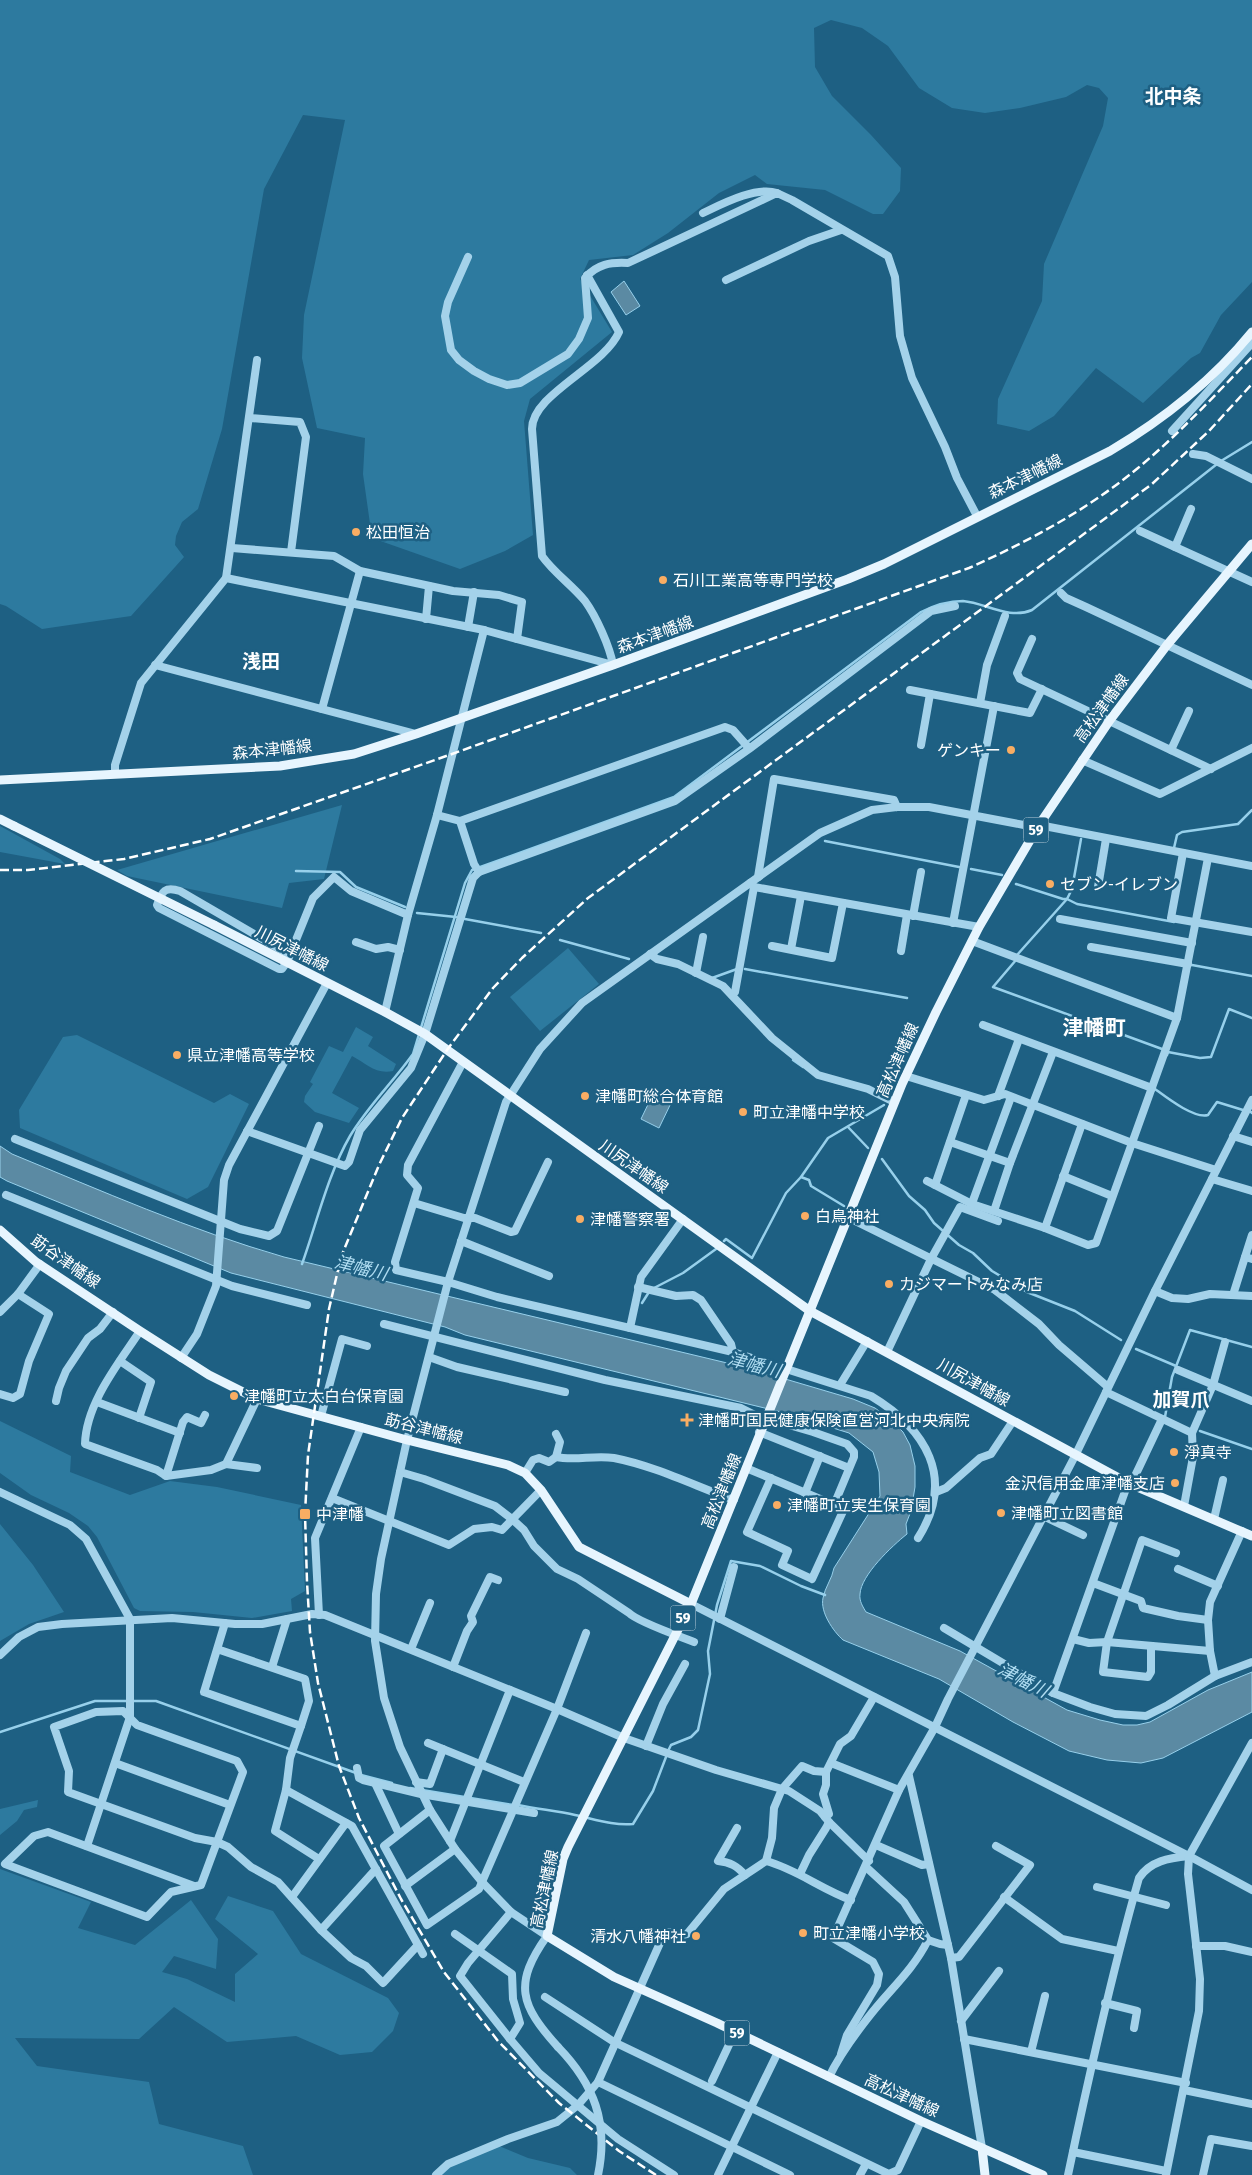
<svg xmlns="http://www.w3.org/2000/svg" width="1252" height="2175" viewBox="0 0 1252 2175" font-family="'Fira Sans Condensed','Noto Sans JP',sans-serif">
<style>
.green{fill:#2d7a9f}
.water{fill:#5b8aa3;stroke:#97d0eb}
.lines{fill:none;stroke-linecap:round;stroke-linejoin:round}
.stream{stroke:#97d0eb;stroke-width:2.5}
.minor{stroke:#a4d2ea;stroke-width:8}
.major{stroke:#e7f5fe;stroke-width:9}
.rail{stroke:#fff;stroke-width:2.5;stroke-dasharray:9 4;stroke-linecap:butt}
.minor-bridge{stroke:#a4d2ea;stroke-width:8}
.major-bridge{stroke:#e7f5fe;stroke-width:9}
.poi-dot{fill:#f9ad63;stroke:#1e6083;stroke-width:2}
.labels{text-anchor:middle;stroke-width:5;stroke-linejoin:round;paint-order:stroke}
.shield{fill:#1e6083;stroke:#bccfda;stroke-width:1}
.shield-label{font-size:15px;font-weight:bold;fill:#fff}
.street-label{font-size:16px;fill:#fff;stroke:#1e6083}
.poi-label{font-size:16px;fill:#fff;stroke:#1e6083;text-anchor:start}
.water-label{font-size:18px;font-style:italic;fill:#afdcf1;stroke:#1e6083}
.quarter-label{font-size:19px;font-weight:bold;fill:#fff;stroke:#1e6083}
.district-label{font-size:21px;font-weight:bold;fill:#fff;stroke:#1e6083}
</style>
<rect width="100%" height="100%" fill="#1e6083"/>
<g class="green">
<polygon points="0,0 1252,0 1252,282 1221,315 1200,353 1191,358 1143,403 1096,368 1054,416 1029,431 997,424 998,399 1042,301 1044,264 1103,126 1108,98 1099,88 1087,85 1066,97 1020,108 985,113 952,108 919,88 888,46 862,28 831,20 814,28 815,67 832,96 871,135 901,168 900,191 883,214 873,214 825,190 767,184 755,175 719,193 668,233 633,255 589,260 580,279 612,332 530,399 524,421 533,535 505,551 460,569 372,538 363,474 365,438 317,428 302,358 304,315 345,120 303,115 264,189 222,429 198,509 182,522 176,536 175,545 184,557 131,616 42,629 6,606 0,604"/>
<polygon points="342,805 324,879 289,883 282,908 127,876 117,870"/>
<polygon points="0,826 60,859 65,864 0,852"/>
<polygon points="568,948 599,984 540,1031 510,997"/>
<path d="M356,1027L373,1037L368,1046L396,1064L393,1071C376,1075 366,1063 352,1056L332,1093L359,1108L349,1123L315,1112L304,1102L305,1096L313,1084L310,1082L329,1046L343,1052Z"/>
<polygon points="77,1035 214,1103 230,1094 249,1104 208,1187 187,1199 20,1128 19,1110 63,1037"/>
<polygon points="0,1421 71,1456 70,1472 130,1495 170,1481 217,1487 301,1505 305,1591 291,1599 292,1611 252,1618 193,1612 140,1611 134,1608 97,1537 88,1526 69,1513 31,1495 0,1473"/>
<polygon points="0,1524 33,1565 64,1612 29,1624 0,1641"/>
<polygon points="38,1800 37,1807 24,1810 17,1821 0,1835 0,1809"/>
<polygon points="0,1869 91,1902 78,1928 135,1945 191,1900 218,1939 216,1969 174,1956 162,1972 187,1979 235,2002 235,1974 258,1954 215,1919 228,1896 273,1911 301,1954 388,1998 399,2013 393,2031 372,2052 340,2055 296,2036 227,2042 174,2007 139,2039 15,2038 37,2066 149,2082 159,2124 243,2146 253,2175 0,2175"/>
<polygon points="499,2146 528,2158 570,2168 577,2175 440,2175 444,2169 453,2166 454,2163"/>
</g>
<g class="water">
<polygon points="624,281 640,306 626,315 611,292"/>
<polygon points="654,1092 672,1101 659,1128 641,1119"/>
<path d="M0,1146L12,1154C102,1191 190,1230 284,1257L748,1368L853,1399L875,1408L891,1420L903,1432L910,1445L915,1466V1487L911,1511L906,1524L907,1534C892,1546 861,1575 860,1594C859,1601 863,1607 866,1612L960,1651L1067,1710L1100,1720L1123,1725H1137L1150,1722L1208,1690L1252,1672V1712L1163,1758L1141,1763L1107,1760L1069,1751L1013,1722L939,1679L843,1640C833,1631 820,1612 823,1598C825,1587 832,1579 834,1568L880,1496L879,1472L873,1452L849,1433L785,1413L465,1335L445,1327L231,1273L7,1181L0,1177Z"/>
</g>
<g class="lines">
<g class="stream">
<polyline points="1221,461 1252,442"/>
<polyline points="825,841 959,867"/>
<polyline points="1174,848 1177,835 1182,832 1238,824 1252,810"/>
<polyline points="971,869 1002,875"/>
<polyline points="296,871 340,872 356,887 405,907"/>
<polyline points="1016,884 1063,899 1067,899 1077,904 1174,922"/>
<polyline points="417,913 456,917"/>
<polyline points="465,919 541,933"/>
<polyline points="560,940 629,959"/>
<polyline points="1017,955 1067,899 1072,889 1081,839"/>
<polyline points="1016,960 993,987 1162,1049"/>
<polyline points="1192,965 1252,976"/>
<polyline points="745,969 907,998"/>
<polyline points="712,978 737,969"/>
<polyline points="1167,1055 1168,1052 1200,1058 1211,1057 1229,1009 1252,1018"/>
<polyline points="793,1060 803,1067"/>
<path d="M1155,1089C1166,1097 1194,1119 1208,1115L1217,1102L1243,1110"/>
<polyline points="1251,1112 1252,1113"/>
<polyline points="848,1127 868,1148"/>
<polyline points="882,1159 909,1196 925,1210 934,1223 959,1245 973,1253 992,1271 1027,1292 1075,1311 1121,1340"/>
<polyline points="801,1177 828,1138 884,1105"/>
<polyline points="724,1241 726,1239 752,1258 786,1193 801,1177 809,1180 811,1186 844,1206"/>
<path d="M302,1264C317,1222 328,1174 350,1136C368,1106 393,1082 413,1054L465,883L472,870L674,797L921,612C935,605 947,601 963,601C986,603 1009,620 1032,610L1217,464"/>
<polyline points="654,1288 683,1273 716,1249"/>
<polyline points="642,1303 649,1292"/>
<polyline points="1136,1349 1176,1366"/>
<polyline points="1165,1417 1172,1377 1190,1330 1252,1347"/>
<polyline points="1200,1431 1252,1449"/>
<polyline points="0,1732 95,1701 156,1701 356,1773"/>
<polyline points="669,1749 671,1745 691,1737 698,1730 710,1674 708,1651 717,1605 731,1561 760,1566 801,1586 825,1595"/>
<polyline points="361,1775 392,1783"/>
<polyline points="410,1788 513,1805"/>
<path d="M518,1805C537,1809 557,1811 575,1815C594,1819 614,1826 633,1824L653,1791L666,1757"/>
</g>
<g class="minor">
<path d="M703,213C722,204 756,186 777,193"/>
<path d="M468,257L448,302L445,316L451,350L459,360L474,371L489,379L507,385L520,383L568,354L579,339L588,318L585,278C597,264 611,262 628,263L777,193L792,200L888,256L895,277L900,336L912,378L945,447L957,478L977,516"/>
<polyline points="726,280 809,241 841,230"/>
<polyline points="250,418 300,422 306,437 291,552"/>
<polyline points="1172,431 1252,343"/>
<polyline points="1193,454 1206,456 1252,479"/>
<polyline points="1140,531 1252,582"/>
<polyline points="1175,547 1191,509"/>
<polyline points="232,548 334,556 360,571 453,591 499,595 522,602 517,639"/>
<polyline points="226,578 257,360"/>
<polyline points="1061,593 1066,598 1086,607 1252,685"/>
<polyline points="426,619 429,586"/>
<polyline points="468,627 474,592"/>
<polyline points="1032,639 1017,673 1020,679 1211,769"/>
<polyline points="155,665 416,734"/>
<polyline points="910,690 1030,713 1042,689"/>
<polyline points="980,703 987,665 1005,616"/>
<polyline points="322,709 360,571"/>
<polyline points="921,745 930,694"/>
<polyline points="1171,750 1189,711"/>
<polyline points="1082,760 1160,794 1252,748"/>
<path d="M115,774V765L141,683L226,578L484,630L613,665C610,647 596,616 585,601C572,585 554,573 542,556L532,429C532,394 604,367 619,332L587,275"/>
<polyline points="437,815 460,821 725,727 733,730 748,747"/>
<polyline points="460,821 474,864 479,872"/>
<polyline points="1183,853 1171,918 1252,932"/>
<polyline points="758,877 774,779 894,800 897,807"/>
<polyline points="750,883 754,887 979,927"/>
<polyline points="1098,887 1106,839"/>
<polyline points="913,916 921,872"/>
<polyline points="1060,919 1192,943"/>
<polyline points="953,923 994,706"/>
<polyline points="972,941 1177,1018"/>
<polyline points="356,942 376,949 388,947 400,950"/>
<polyline points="772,946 832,958 843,903"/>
<polyline points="1091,947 1188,964"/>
<polyline points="791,949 801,896"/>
<polyline points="901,951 907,915"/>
<polyline points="650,954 657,959 678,964 723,986 772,1038 818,1075 868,1089 894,1102"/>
<path d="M290,955L180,891C165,886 162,891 157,905L159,908L279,969H282L287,962L313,898L334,877L351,891L408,915"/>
<polyline points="696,973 703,937"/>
<polyline points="732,995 735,992 754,887"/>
<polyline points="385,1012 408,915 437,815 484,630"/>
<polyline points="983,1025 1152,1088"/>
<path d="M463,1062L408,1165L407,1175L418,1188L395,1262L396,1270L448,1282L497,1297L733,1352L871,1396C926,1429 956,1478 918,1538"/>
<polyline points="906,1076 984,1100 1005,1094 1132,1143 1216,1170"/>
<polyline points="998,1096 1019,1039"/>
<polyline points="247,1131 345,1166 349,1162 360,1130 411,1068 425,1034 473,878 479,872 675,801 749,749 931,611 955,606"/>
<polyline points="1233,1136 1252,1142"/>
<polyline points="15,1139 240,1229 269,1236 277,1231 319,1126"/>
<polyline points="950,1142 1010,1163"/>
<polyline points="1063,1176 1112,1196"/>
<polyline points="1212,1179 1252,1191"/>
<polyline points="927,1181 972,1204 1045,1228 1088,1245 1096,1243 1177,1018 1208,858"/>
<polyline points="935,1185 966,1095"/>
<polyline points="6,1195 232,1286 307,1305"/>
<polyline points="414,1203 464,1218 475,1218 511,1232 515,1231 548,1162"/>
<polyline points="971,1206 1011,1097"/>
<polyline points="994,1211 1010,1163 1053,1052"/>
<polyline points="847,1217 995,1290 1039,1324 1059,1345 1108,1387"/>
<polyline points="1045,1228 1082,1124"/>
<polyline points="1252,1235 1245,1257 1252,1259"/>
<polyline points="461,1241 549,1276"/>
<polyline points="638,1287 676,1296 693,1295 701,1300 731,1344 733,1352"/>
<polyline points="1155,1291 1172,1298 1188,1299 1210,1294 1252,1296"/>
<polyline points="1233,1295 1245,1257"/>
<polyline points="0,1312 18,1294 40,1264"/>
<polyline points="384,1324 605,1380 741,1408 755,1415 813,1432 847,1444 854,1452 854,1457 834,1505"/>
<polyline points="630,1328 641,1277 683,1219"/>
<path d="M140,1331C119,1363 86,1403 85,1444L157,1470L166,1476L211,1470L226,1464L257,1399"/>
<polyline points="887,1352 931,1259 960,1207 998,1221"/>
<polyline points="429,1357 457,1367 565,1392"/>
<polyline points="181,1358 197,1334 216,1286 224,1180 229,1165 327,983"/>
<polyline points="120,1361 151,1382 139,1418"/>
<polyline points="1178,1370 1252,1401"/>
<polyline points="840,1385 867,1341"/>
<polyline points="1106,1392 1192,1433"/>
<polyline points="0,1394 13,1398 20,1394 29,1361 49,1314 18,1294"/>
<polyline points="56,1401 59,1388 66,1371 88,1338 100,1329 113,1312"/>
<polyline points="97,1402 180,1433"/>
<polyline points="321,1416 342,1339 367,1346"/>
<polyline points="759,1432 849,1468"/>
<path d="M556,1457C575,1461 594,1455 614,1458C655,1466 695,1486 734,1500"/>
<polyline points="226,1464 257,1468"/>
<polyline points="746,1468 844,1509 812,1579 782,1565 788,1551 747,1532 771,1478"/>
<path d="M400,1472L424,1479L495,1506L512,1519L524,1530L534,1546L557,1569L578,1579L629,1613C638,1622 679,1636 694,1642"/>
<polyline points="525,1473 533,1460 539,1458 549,1462 556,1457 560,1442 556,1434"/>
<polyline points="166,1476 183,1422 187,1417 201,1423 205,1415"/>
<polyline points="0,1492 70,1525 86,1539 130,1619 130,1717 87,1846"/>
<polyline points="936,1492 946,1488 980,1458 991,1454 1013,1421"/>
<polyline points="805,1493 820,1456"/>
<polyline points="332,1498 449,1545 474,1529 492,1527 502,1530 541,1490"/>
<polyline points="1184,1506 1193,1457 1192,1433 1213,1385 1225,1342"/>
<polyline points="1043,1516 1083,1535"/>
<polyline points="1214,1519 1223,1480"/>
<polyline points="1178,1569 1218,1586"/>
<polyline points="1093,1583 1141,1601 1143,1608 1178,1616 1208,1620"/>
<polyline points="691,1604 1189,1856 1252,1890"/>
<polyline points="319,1615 315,1538 361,1427"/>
<polyline points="720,1619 734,1567"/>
<polyline points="944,1628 1053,1693 1090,1707 1115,1714 1146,1716 1168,1705 1215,1676 1252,1662"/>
<polyline points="1073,1639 1089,1643 1107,1642 1210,1651"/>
<polyline points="1151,1646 1151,1672 1148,1677 1103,1672 1107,1642 1142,1540 1176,1553"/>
<polyline points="217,1649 305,1679 309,1701 301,1726 204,1692 225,1623"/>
<polyline points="411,1649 430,1603"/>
<polyline points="0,1655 19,1637 38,1627 62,1624 172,1618 235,1624 262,1624 312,1614 325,1615 557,1709 624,1738 716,1770 789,1791 820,1811 829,1822 869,1861"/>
<polyline points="272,1667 287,1619"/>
<polyline points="453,1667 467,1631 473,1622 471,1616 490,1577 498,1580"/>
<polyline points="1215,1676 1210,1651 1208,1620 1210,1602 1242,1531"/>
<polyline points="1053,1693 1128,1483 1135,1476 1162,1419"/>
<polyline points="301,1726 290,1758 286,1790 275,1831 319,1859"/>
<polyline points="428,1743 524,1782"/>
<polyline points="646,1746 663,1704 685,1664"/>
<polyline points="115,1763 230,1805"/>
<polyline points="831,1763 899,1790"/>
<polyline points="357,1768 359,1778 363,1780 421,1794 534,1813"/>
<polyline points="909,1776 951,1958 982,2148"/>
<polyline points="416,1782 430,1784 443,1749"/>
<polyline points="375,1783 399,1834"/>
<polyline points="286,1790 352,1826 423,1954"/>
<polyline points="430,1810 384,1846 427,1925 479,1889 557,1709 586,1633"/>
<polyline points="825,1817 829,1814 823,1794 826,1785 826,1772 840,1744 851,1736 874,1697"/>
<path d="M737,1828L718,1861C730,1862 737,1866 745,1875"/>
<polyline points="450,1841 510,1690"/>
<polyline points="876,1845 922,1865 929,1864"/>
<path d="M766,1861C796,1869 821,1889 851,1900"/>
<polyline points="866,1867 904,1902 928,1940 940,1944 948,1945"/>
<polyline points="800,1874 809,1855 826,1828 829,1822"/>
<polyline points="194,1886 48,1832 34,1836 5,1864 147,1917 171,1892 201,1885 243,1772 237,1761 137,1725 123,1711 96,1712 54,1727 69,1771 68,1792 195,1838 217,1842 228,1847 251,1867 278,1882 321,1930 351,1958 366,1966 383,1983 418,1945"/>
<polyline points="405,1886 455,1849"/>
<polyline points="1097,1887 1166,1905"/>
<polyline points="292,1897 346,1823"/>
<polyline points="1004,1897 1062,1939 1118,1951"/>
<polyline points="511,1912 468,1963 460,1976 510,2039 539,2073 618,2139 674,2175"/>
<polyline points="321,1930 376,1869"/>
<polyline points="455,1934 512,1974 513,1999 520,2023 510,2039"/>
<polyline points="1196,1946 1225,1946 1252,1952"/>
<polyline points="951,1958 959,1957 1030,1865 996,1846"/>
<polyline points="545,1997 614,2042 889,2174 898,2170 921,2121"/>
<polyline points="1105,2003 1137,2011 1134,2028"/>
<polyline points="961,2021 999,1971"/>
<polyline points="964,2039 1186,2083"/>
<path d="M558,2047C520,2005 513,1984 547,1936L511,1912L482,1882L455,1849L430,1810L400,1747L384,1698L375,1641L376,1594L381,1559L407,1440L448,1282L506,1102L540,1049L582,1003L820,833L872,810L897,807H929L1024,825H1039L1252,866"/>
<polyline points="1031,2052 1045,1996"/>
<polyline points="841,2054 847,2035 877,1985 879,1974 873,1962 833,1938 899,1790 935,1727 948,1699 1075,1456 1155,1291 1252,1100"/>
<path d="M829,2077C839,2056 853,2037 867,2019C888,1991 912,1972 928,1940"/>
<polyline points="712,2081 735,2032"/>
<polyline points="598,2082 790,2175"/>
<polyline points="1184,2090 1252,2104"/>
<polyline points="1073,2152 1166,2171"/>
<polyline points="436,2175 448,2164 508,2139 557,2122 578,2105 598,2082 664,1934 667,1932 682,1935 687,1934 724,1889 766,1861 772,1838 774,1808 782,1789 802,1766 814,1771 826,1772"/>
<polyline points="718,2175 778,2052"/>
<polyline points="860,2175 866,2164"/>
<path d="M1068,2175C1089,2075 1111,1976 1139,1878C1150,1861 1169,1858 1189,1856"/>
<polyline points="1166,2175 1199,2011 1200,1979 1188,1874 1189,1856 1252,1743"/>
<polyline points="1203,2175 1211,2139 1252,2146"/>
</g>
<g class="major">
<path d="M0,780L280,766L354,754L416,734L613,665L848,579L884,564L1110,451C1164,419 1213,380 1252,332"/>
<polyline points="0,819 14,826"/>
<polyline points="214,925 385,1012 425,1034 810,1311 1128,1483 1252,1536"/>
<polyline points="0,1230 36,1262 140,1331 209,1375 257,1399 407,1440 508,1465 525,1473 541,1490 579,1547 691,1604"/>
<polyline points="982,2148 985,2175"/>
<polyline points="1043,2175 921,2121 717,2023 614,1977 547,1936 563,1859 568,1847 691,1604 902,1084 936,1012 979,927 1039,825 1110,720 1167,645 1252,544"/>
</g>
<g class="rail">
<path d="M0,870H28L124,859L210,839L452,754L969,568C1029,541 1087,510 1138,468C1179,434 1215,395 1252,357"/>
<polyline points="656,2175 619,2151 559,2103 498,2041 444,1972 401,1899 359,1818 339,1766 318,1683 310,1632 307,1582 305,1514 308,1455 329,1309 341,1257 379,1165 402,1118 447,1050 493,988 522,958 588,898 1152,484 1209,431 1252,384"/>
</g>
<path class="minor-bridge" d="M558,2047C594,2084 609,2123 598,2175"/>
<polyline class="major-bridge" points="14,826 214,925"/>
</g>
<g class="poi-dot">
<circle cx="356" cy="532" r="5"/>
<circle cx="663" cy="580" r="5"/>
<circle cx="1011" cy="750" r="5"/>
<circle cx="1050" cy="884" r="5"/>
<circle cx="177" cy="1055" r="5"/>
<circle cx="585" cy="1096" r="5"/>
<circle cx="743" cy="1112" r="5"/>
<circle cx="805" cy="1216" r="5"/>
<circle cx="580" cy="1219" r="5"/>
<circle cx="889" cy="1284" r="5"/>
<circle cx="234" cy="1396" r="5"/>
<path d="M684.5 1412.5h5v5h5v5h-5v5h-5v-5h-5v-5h5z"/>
<circle cx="1174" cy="1452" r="5"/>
<circle cx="1175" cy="1483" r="5"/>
<circle cx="777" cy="1505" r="5"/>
<circle cx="1001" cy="1513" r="5"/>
<rect x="299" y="1508" width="12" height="12" rx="2.5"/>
<circle cx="803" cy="1933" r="5"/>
<circle cx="696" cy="1936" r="5"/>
</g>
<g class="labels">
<g class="shield">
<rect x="1023.5" y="817.5" width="25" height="25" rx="4"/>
<rect x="670.5" y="1605.5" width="25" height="25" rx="4"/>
<rect x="724.5" y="2020.5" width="25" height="25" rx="4"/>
</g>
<g class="shield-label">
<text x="1036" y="835">59</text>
<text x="683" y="1623">59</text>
<text x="737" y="2038">59</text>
</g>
<g class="street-label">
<text transform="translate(1025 476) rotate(-26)" y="6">森本津幡線</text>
<text transform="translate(655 634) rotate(-20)" y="6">森本津幡線</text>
<text transform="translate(1101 708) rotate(-54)" y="6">高松津幡線</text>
<text transform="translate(272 749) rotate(-6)" y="6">森本津幡線</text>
<text transform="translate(292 948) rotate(27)" y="6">川尻津幡線</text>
<text transform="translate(897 1060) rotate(-66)" y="6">高松津幡線</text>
<text transform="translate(634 1166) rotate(35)" y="6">川尻津幡線</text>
<text transform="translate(66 1261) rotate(35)" y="6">莇谷津幡線</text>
<text transform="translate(974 1382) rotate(29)" y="6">川尻津幡線</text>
<text transform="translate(424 1428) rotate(14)" y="6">莇谷津幡線</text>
<text transform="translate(721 1491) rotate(-68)" y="6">高松津幡線</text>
<text transform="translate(544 1889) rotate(-78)" y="6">高松津幡線</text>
<text transform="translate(902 2095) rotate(25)" y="6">高松津幡線</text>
</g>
<g class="poi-label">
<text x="366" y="538">松田恒治</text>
<text x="673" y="586">石川工業高等専門学校</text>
<text x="1001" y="756" text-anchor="end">ゲンキー</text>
<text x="1060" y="890">セブン-イレブン</text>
<text x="187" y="1061">県立津幡高等学校</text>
<text x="595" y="1102">津幡町総合体育館</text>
<text x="753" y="1118">町立津幡中学校</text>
<text x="815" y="1222">白鳥神社</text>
<text x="590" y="1225">津幡警察署</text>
<text x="899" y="1290">カジマートみなみ店</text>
<text x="244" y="1402">津幡町立太白台保育園</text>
<text x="698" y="1426">津幡町国民健康保険直営河北中央病院</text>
<text x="1184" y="1458">淨真寺</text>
<text x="1165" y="1489" text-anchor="end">金沢信用金庫津幡支店</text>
<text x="787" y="1511">津幡町立実生保育園</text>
<text x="1011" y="1519">津幡町立図書館</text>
<text x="316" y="1520">中津幡</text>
<text x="813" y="1939">町立津幡小学校</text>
<text x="686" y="1942" text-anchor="end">清水八幡神社</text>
</g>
<g class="water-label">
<text transform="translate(361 1268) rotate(14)" y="6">津幡川</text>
<text transform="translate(754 1365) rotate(14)" y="6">津幡川</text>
<text transform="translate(1023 1680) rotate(27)" y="6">津幡川</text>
</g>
<g class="quarter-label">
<text x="1173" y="103">北中条</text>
<text x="261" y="668">浅田</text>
<text x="1181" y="1406">加賀爪</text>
</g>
<g class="district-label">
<text x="1094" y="1035">津幡町</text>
</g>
</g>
</svg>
